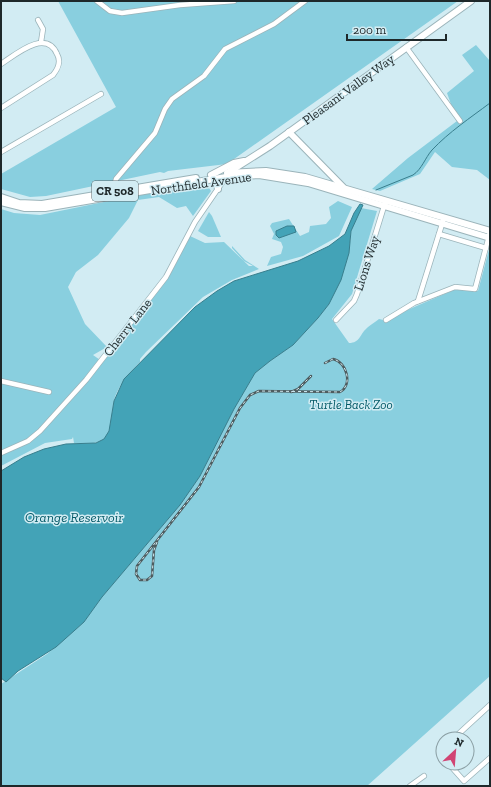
<svg xmlns="http://www.w3.org/2000/svg" width="491" height="787" viewBox="0 0 491 787" font-family="'Zilla Slab',serif">
<style>
.green{fill:#89cfdf}
.water{fill:#43a3b7;stroke:#387e8d}
.lines{fill:none;stroke-linecap:round;stroke-linejoin:round}
.stream{stroke:#387e8d;stroke-width:1}
.minor-casing{stroke:#9bb4ba;stroke-width:6}
.major-casing{stroke:#9bb4ba;stroke-width:8}
.minor{stroke:#fff;stroke-width:4.5}
.major{stroke:#fff;stroke-width:6}
.rail-casing{stroke:#4e5c5f;stroke-width:2.5}
.rail{stroke:#d2ecf3;stroke-width:1;stroke-dasharray:3;stroke-linecap:butt}
.labels{text-anchor:middle;stroke-width:3;stroke-linejoin:round;paint-order:stroke}
.shield{fill:#d2ecf3;stroke:#546366;stroke-width:1}
.shield-label{font-size:12px;font-weight:bold;fill:#1e282a}
.street-label{font-size:13px;fill:#1e282a;stroke:#d2ecf3}
.park-label{font-size:13px;font-style:italic;fill:#015866;stroke:#d2ecf3}
.water-label{font-size:14px;font-style:italic;fill:#075b69;stroke:#d2ecf3}
</style>
<rect width="100%" height="100%" fill="#d2ecf3"/>
<g class="green">
<polygon points="58,1 458,1 227,164 168,171 164,173 160,172 46,196 30,197 1,189 1,174 116,107"/>
<polygon points="476,45 490,61 490,180 477,170 452,167 435,152 420,174 380,191 372,189 408,158 457,121 447,93 474,71 462,55"/>
<path d="M192,184L207,185L211,191L193,216L186,206L177,208L159,197L138,200L129,218L98,255L76,272L68,287L85,324L107,347L93,355L103,362L171,273L190,236L205,243L224,242L249,266H253L244,261L232,248V246L245,260L259,269L232,280L203,297L146,352L140,359V362C130,373 120,383 115,397C111,409 113,432 104,439C96,445 83,443 74,443L73,437L72,439L45,443L1,466V209L14,213L40,215Z"/>
<polygon points="338,201 352,207 339,236 303,256 267,266 271,257 281,254 283,247 281,242 272,239 274,234 270,226 272,223 289,219 300,236 309,232 310,226 326,224 331,218 329,207"/>
<path d="M361,208L377,211L352,294L332,319L349,343C360,343 360,334 366,329C369,326 375,322 379,319L388,321L405,311L456,289L478,291L490,246V676L367,786H1V684L47,654L84,622L102,597L180,505L200,476L234,409L255,373L270,361L293,345L318,318L329,304L351,239V231Z"/>
<polygon points="209,212 212,216 221,237 208,237 198,231"/>
</g>
<g class="water">
<polygon points="360,204 363,205 351,231 349,253 341,280 329,304 318,318 293,345 270,361 255,373 234,409 200,476 180,505 102,597 84,622 56,647 18,671 6,682 1,678 1,471 24,457 44,449 66,444 96,443 104,439 109,431 114,401 124,379 195,307 217,291 234,281 298,261 329,246 345,234 354,213"/>
<polygon points="287,226 294,226 296,232 279,238 276,235 276,231"/>
</g>
<g class="lines">
<path class="stream" d="M376,190L413,175C422,169 425,158 432,150C449,132 470,118 490,103"/>
<g class="minor-casing">
<g id="minor">
<polyline points="97,1 110,11 122,13 180,5 234,1"/>
<polyline points="38,20 43,29 41,42"/>
<polyline points="406,47 460,121"/>
<path d="M1,64C15,55 46,28 57,54C61,61 58,69 53,75L1,108"/>
<polyline points="1,152 101,94"/>
<polyline points="113,191 116,179 155,133 165,109 172,99 204,76 225,49 274,24 305,1"/>
<polyline points="439,234 486,248"/>
<polyline points="418,301 443,221"/>
<polyline points="336,320 354,301 357,294 385,203"/>
<polyline points="386,320 414,303 455,287 475,289 490,232"/>
<polyline points="1,381 49,392"/>
<polyline points="1,453 28,441 40,431 86,380 166,277 195,222 226,177"/>
<polyline points="453,739 490,705"/>
<polyline points="443,748 439,753 443,758"/>
<polyline points="448,763 464,781 490,758"/>
<polyline points="410,786 424,776"/>
</g>
</g>
<g class="major-casing">
<g id="major">
<polyline points="289,132 343,187"/>
<polyline points="229,172 270,146 471,1"/>
<polyline points="227,173 266,171 305,177 490,231"/>
<polyline points="211,175 234,163 244,161"/>
<polyline points="214,179 216,181 218,189"/>
<polyline points="1,197 19,203 42,204 196,178"/>
<polyline points="1,202 25,208 45,208 226,177 259,175 308,183 490,238"/>
</g>
</g>
<use href="#minor" class="minor"/>
<use href="#major" class="major"/>
<g class="rail-casing">
<g id="rail">
<polyline points="291,392 298,389 311,376"/>
<path d="M157,542L154,550L152,576L147,580H140L136,574L137,566L199,487L240,408L250,395L259,391L340,392C353,385 347,362 333,359L325,363"/>
</g>
</g>
<use href="#rail" class="rail"/>
</g>
<g class="labels">
<rect class="shield" x="92" y="181" width="46" height="20" rx="3"/>
<g class="shield-label">
<text x="115" y="195">CR 508</text>
</g>
<g class="street-label">
<text transform="translate(348 89) rotate(-36)" y="5">Pleasant Valley Way</text>
<text transform="translate(201 183) rotate(-8)" y="5">Northfield Avenue</text>
<text transform="translate(366 263) rotate(-72)" y="5">Lions Way</text>
<text transform="translate(127 327) rotate(-52)" y="5">Cherry Lane</text>
</g>
<g class="park-label">
<text x="351" y="409">Turtle Back Zoo</text>
</g>
<g class="water-label">
<text x="74" y="522">Orange Reservoir</text>
</g>
</g>
<rect width="491" height="787" fill="none" stroke="#1e282a" stroke-width="4"/>
<g transform="translate(455 751) rotate(26)"><circle r="19" fill="#d2ecf3" stroke="#8a9ea3"/>
<path d="M0-3L7 15L0 10L-7 15Z" fill="#d14473"/>
<text y="-6" font-size="11" font-weight="bold" text-anchor="middle" fill="#1e282a">N</text>
</g>
<path d="M347 34v6h99v-6" fill="none" stroke="#1e282a" stroke-width="2"/>
<text x="353" y="34" font-size="12" fill="#1e282a" stroke="#d2ecf3" stroke-width="3" paint-order="stroke">200 m</text>
</svg>
